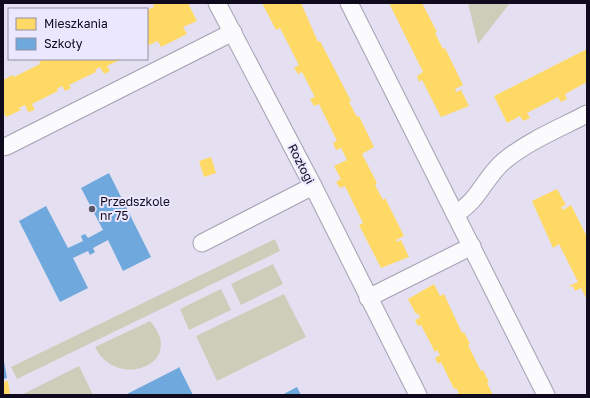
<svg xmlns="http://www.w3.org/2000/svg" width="590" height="398" viewBox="0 0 590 398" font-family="'Golos Text',sans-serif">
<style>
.green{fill:#ccceba}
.homes{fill:#ffd966}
.schools{fill:#6fa8dc}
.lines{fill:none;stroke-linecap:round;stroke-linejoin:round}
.street-casing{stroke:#a39fb1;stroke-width:19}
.street{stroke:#fbfafd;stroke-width:17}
.poi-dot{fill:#5a5568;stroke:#ebe7fe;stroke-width:1.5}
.labels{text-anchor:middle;stroke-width:4;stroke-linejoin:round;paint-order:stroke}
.street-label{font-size:12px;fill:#0f0a1d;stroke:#ebe7fe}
.poi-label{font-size:12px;fill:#0f0a1d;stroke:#ebe7fe;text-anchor:start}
</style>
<rect width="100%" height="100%" fill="#e4e0f2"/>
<g class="green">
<polygon points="468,3 510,3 478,44"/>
<polygon points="275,239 280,251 17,379 11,367"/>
<polygon points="273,264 283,284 241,305 231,284"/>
<polygon points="221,289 231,310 189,330 180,309"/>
<polygon points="284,294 306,337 217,381 196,336"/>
<path d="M150,321C188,364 116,391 95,347Z"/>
<polygon points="79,366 93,395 21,395"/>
</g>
<g class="homes">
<polygon points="156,3 188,3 197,21 183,27 187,34 161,47 158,41 147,46 147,10 154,7 153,5"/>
<polygon points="262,3 301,3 318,42 320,41 351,101 349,102 357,117 359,116 374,147 362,154 377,183 375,185 383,200 385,198 404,236 396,240 397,242 401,240 409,257 381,268 359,225 363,223 345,186 340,188 336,182 341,179 334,166 347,160 341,148 336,150 333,143 337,141 319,104 314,106 310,99 315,97 302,72 298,74 294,68 299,65 280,28 276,30"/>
<polygon points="389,3 422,3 437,32 435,33 443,49 445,48 463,85 455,89 456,92 461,90 469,106 441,117 422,80 419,82 417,76 423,72"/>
<polygon points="587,49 587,82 565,94 567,99 561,102 558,97 527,113 530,118 523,121 520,116 507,123 494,96"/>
<polygon points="45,59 122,59 107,66 110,71 104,74 100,67 95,70 96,72 69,85 71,88 65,91 62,86 57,89 58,91 32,104 35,110 28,112 25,105 19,108 21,110 6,117 3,111 3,80 13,75 14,77 40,64 39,62"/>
<polygon points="211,157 216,173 204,177 199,161"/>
<polygon points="557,189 566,205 561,207 563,210 571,205 587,237 587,300 581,288 575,291 573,286 570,287 569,286 578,282 559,244 553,248 532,201"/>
<polygon points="434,284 440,296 444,294 462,333 464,332 470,344 468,345 481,371 483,370 489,382 487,383 493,395 455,395 459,393 456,388 454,389 441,362 438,364 435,358 440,355 437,350 435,352 421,325 418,326 415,320 420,318 418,313 416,314 408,299"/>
<polygon points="8,381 10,395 3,395 3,382"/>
</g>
<g class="schools">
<polygon points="109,173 151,257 123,271 108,240 93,248 95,252 90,255 88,251 73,258 88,288 60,302 19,221 46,206 68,248 83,241 81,236 85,234 88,238 103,230 81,188"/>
<polygon points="3,356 7,378 3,379"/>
<polygon points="180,367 180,369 193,395 125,395"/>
<polygon points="297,387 301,395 282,395"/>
</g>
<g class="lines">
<g class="street-casing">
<g id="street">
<polyline points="217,3 313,186 418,395"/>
<polyline points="349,3 546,395"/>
<polyline points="3,147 7,146 233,32"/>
<path d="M455,214C479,201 484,178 504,161C528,141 560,128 587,114"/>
<polyline points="202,243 313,186"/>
<polyline points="368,298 472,246"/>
</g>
</g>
<use href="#street" class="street"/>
</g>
<circle class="poi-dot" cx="92" cy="209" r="4"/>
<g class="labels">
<g class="street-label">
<text transform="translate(301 164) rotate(63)" y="4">Rozłogi</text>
</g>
<g class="poi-label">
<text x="100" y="206">Przedszkole<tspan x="100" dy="14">nr 75</tspan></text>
</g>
</g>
<rect width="590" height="398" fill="none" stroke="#0f0a1d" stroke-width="8"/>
<rect x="8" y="8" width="140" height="52" fill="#ebe7fe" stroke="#938fa4"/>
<rect x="16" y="18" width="20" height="12" fill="#ffd966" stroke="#938fa4"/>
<text x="44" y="28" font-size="12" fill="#0f0a1d">Mieszkania</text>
<rect x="16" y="38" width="20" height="12" fill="#6fa8dc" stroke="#938fa4"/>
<text x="44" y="48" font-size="12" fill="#0f0a1d">Szkoły</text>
</svg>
